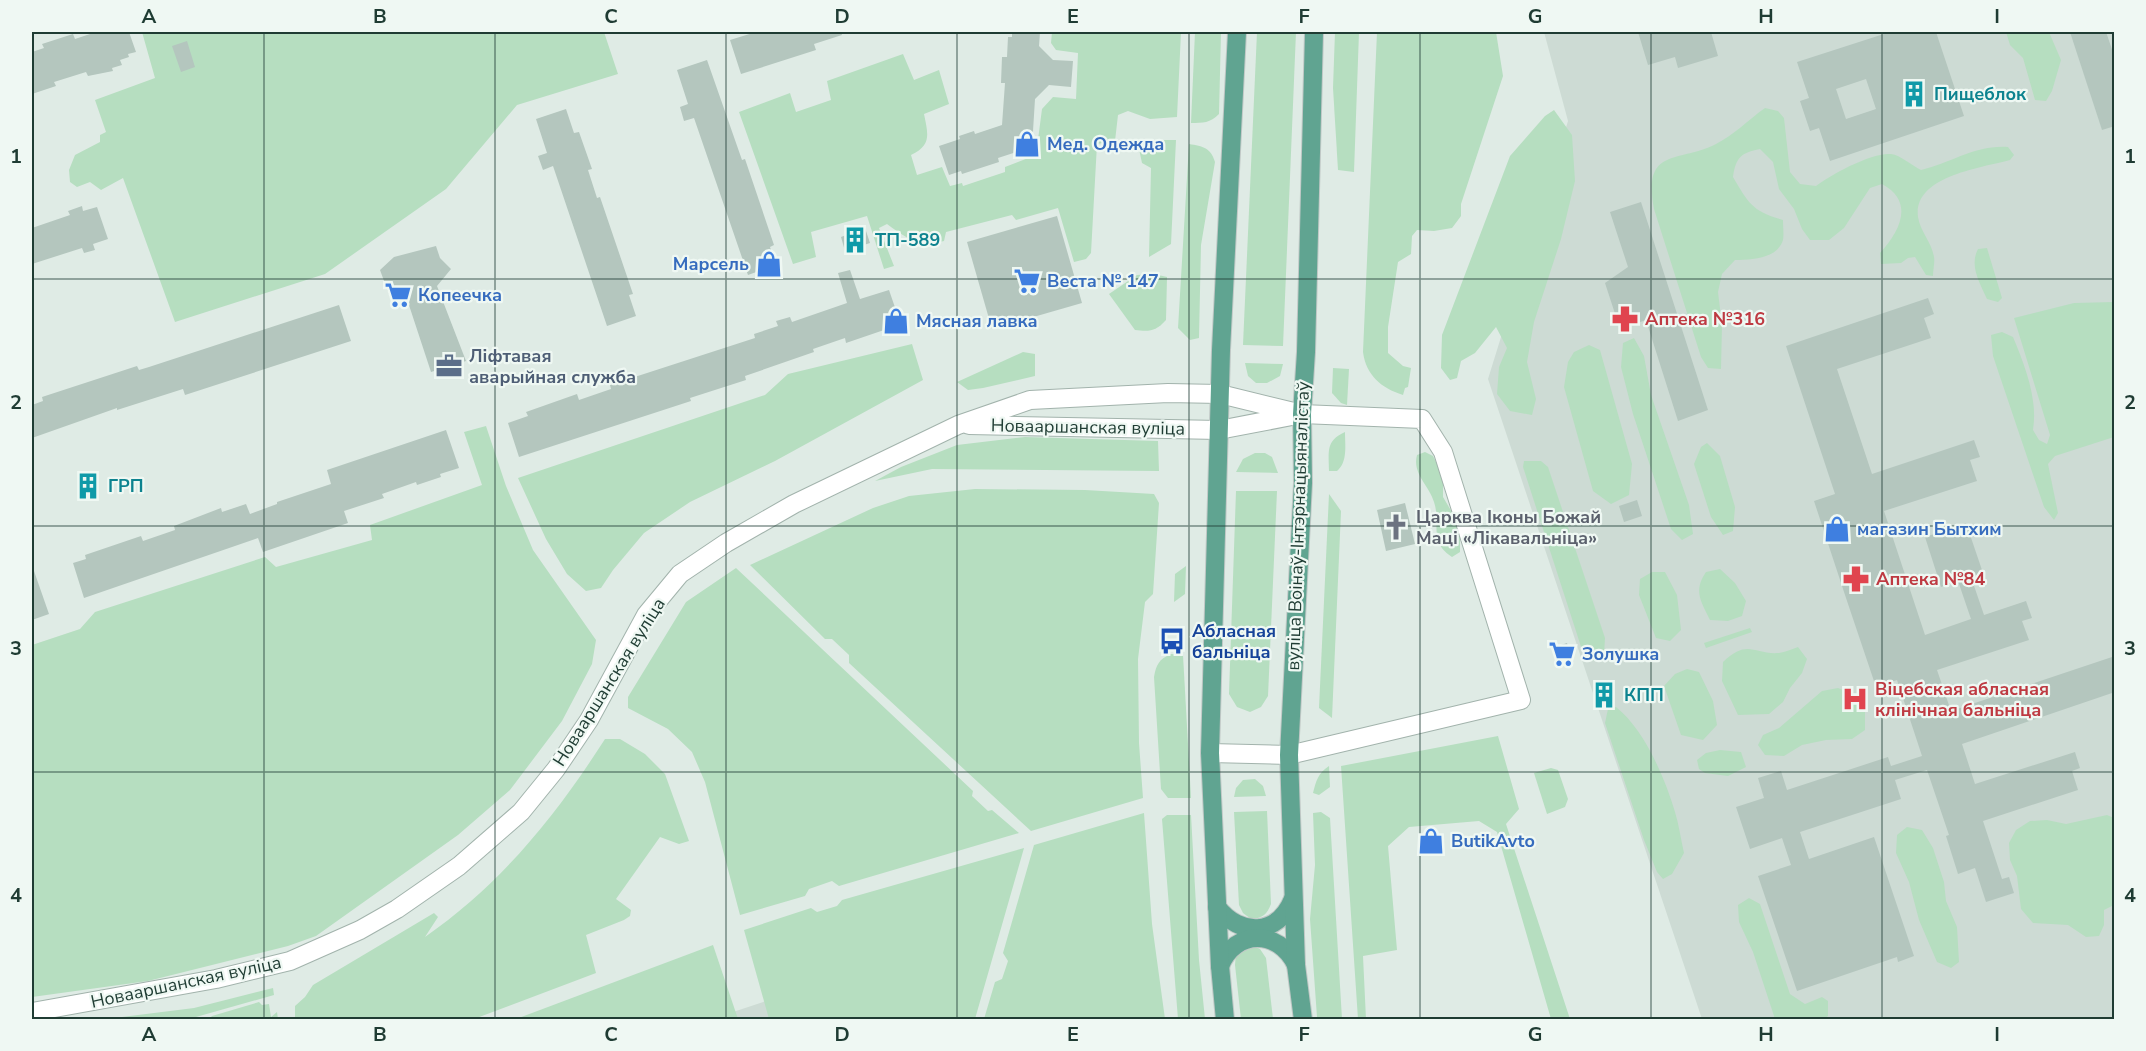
<svg xmlns="http://www.w3.org/2000/svg" width="2146" height="1051" viewBox="0 0 2146 1051" font-family="'Nunito Sans',sans-serif">
<style>
.built{fill:#cddbd4}
.green{fill:#b6dec0}
.building{fill:#b4c6be;fill-rule:evenodd}
.lines{fill:none;stroke-linecap:round;stroke-linejoin:round}
.minor-casing{stroke:#a2b3ac;stroke-width:20}
.primary-casing{stroke:#c0c8c6;stroke-width:20}
.minor{stroke:#fff;stroke-width:18}
.primary{stroke:#60a491;stroke-width:18}
.grid{fill:none;stroke:#1f3c33;stroke-width:1.5;stroke-opacity:0.55}
.labels{text-anchor:middle;stroke-width:4.5;stroke-linejoin:round;paint-order:stroke}
.culture-label{font-size:18px;font-weight:bold;fill:#0d838f;stroke:#eff8f3;text-anchor:start}
.shop-label{font-size:18px;font-weight:bold;fill:#366cbe;stroke:#eff8f3;text-anchor:start}
.health-label{font-size:18px;font-weight:bold;fill:#be3a42;stroke:#eff8f3;text-anchor:start}
.service-label{font-size:18px;font-weight:bold;fill:#4e5e75;stroke:#eff8f3;text-anchor:start}
.street-label{font-size:18px;fill:#1f3c33;stroke:#eff8f3}
.worship-label{font-size:18px;font-weight:bold;fill:#5b616d;stroke:#eff8f3;text-anchor:start}
.transit-label{font-size:18px;font-weight:bold;fill:#164399;stroke:#eff8f3;text-anchor:start}
.neatline{fill:none;stroke:#1f3c33;stroke-width:2}
.grid-label{font-size:20px;text-anchor:middle;font-weight:bold;fill:#1f3c33}
</style>
<rect width="100%" height="100%" fill="#dfebe5"/>
<g class="built">
<polygon points="1544,32 2114,32 2114,1019 1702,1019 1488,379 1568,121"/>
<polygon points="766,1001 771,1020 709,1020"/>
</g>
<g class="green">
<polygon points="142,32 604,32 618,74 517,105 446,189 325,274 175,322 123,178 101,190 90,182 77,187 70,182 69,170 75,155 100,142 100,135 106,132 95,100 155,78"/>
<path d="M1052,32H1181L1177,117L1150,119L1128,111L1118,115L1115,141L1097,144L1091,253L1086,259L1074,262L1058,208L1016,220L1012,215L946,232L944,241C919,248 906,238 887,224L879,228L894,266L884,269L867,216L811,232L816,257L793,264L739,112L790,93L796,112L831,100L827,81L903,54L914,80L939,70L949,104L924,114C928,134 932,145 911,155L917,175L942,167L950,186L962,183L963,186L1005,172V167L1036,155L1042,109L1053,97L1076,99L1078,53L1056,50L1051,43Z"/>
<path d="M1195,32H1221L1219,114C1210,123 1203,123 1191,123Z"/>
<polygon points="1257,32 1296,32 1283,346 1243,345"/>
<polygon points="1335,32 1359,32 1354,172 1338,170 1333,88"/>
<path d="M1377,32H1496L1503,76L1461,204V216L1452,228L1434,231L1417,230L1412,236L1411,254L1398,262L1388,327V353L1403,366L1411,368L1408,387L1405,388L1403,395C1381,388 1366,375 1363,352Z"/>
<polygon points="2006,32 2049,32 2061,60 2052,91 2046,101 2035,100 2023,58 2010,45"/>
<path d="M1765,108L1778,111L1784,118L1790,172L1800,184L1816,186C1830,175 1872,152 1891,154C1900,155 1913,166 1921,170C1952,163 1974,145 2008,147L2014,155L2010,160C1981,168 1913,176 1918,217C1920,231 1932,243 1934,257C1935,262 1933,270 1933,276L1926,275L1915,257L1908,258L1901,263L1881,264L1880,253C1900,231 1915,202 1882,184L1870,188L1844,228L1829,240H1810L1802,229L1794,209L1779,189L1773,162L1760,149C1741,153 1736,157 1733,177C1749,204 1752,211 1783,220C1783,226 1784,235 1783,240C1777,259 1751,260 1735,260L1722,274L1718,292L1722,325L1721,369L1708,368L1701,357L1654,209C1642,146 1680,163 1716,144C1734,135 1748,120 1765,108Z"/>
<polygon points="1554,110 1572,135 1575,181 1561,239 1534,322 1527,362 1536,399 1532,415 1510,411 1497,394 1499,367 1507,348 1496,327 1475,353 1461,361 1457,378 1450,380 1441,368 1442,335 1510,156 1545,116"/>
<polygon points="1146,140 1176,140 1171,244 1149,257 1151,168 1142,163 1139,149"/>
<path d="M1189,144C1203,146 1211,148 1215,162L1201,245L1199,338L1190,340L1178,328Z"/>
<path d="M1987,248L2002,298L1998,302L1987,299C1980,283 1969,266 1978,249Z"/>
<path d="M1154,274L1167,277L1166,320C1156,331 1150,332 1135,330L1109,294L1137,275Z"/>
<path d="M2114,302V437L2055,456L2048,464L2058,513L2054,520L2044,507L1993,356L1991,335L2002,332L2013,337C2025,366 2038,399 2033,430L2039,440L2047,444L2050,435L2014,318L2074,303Z"/>
<polygon points="1634,338 1644,356 1651,395 1689,505 1693,534 1682,540 1671,529 1633,414 1621,367 1623,343"/>
<polygon points="912,344 923,380 775,461 690,502 644,533 613,570 601,588 586,591 567,574 546,539 518,478 765,395 788,374"/>
<polygon points="1589,345 1600,350 1632,464 1629,495 1611,504 1593,491 1564,387 1568,362 1574,352"/>
<polygon points="1023,352 1035,354 1035,376 983,388 968,390 957,382"/>
<polygon points="1245,363 1283,364 1280,376 1267,383 1256,383 1248,376"/>
<polygon points="1333,368 1349,369 1347,405 1341,403 1332,393"/>
<polygon points="486,426 506,486 533,550 596,640 592,664 562,721 510,790 458,835 316,936 288,946 148,981 32,997 32,645 80,629 95,612 265,557 276,567 372,540 370,525 482,485 464,432"/>
<path d="M1345,432C1345,445 1348,462 1337,471H1329C1329,452 1325,441 1345,432Z"/>
<polygon points="1025,437 1158,441 1159,471 932,469 875,481 901,467 957,445"/>
<polygon points="1707,443 1720,456 1735,507 1733,531 1723,535 1711,517 1694,464 1701,447"/>
<path d="M1425,452L1433,456L1443,476V497L1453,514L1460,534V552L1452,557C1428,542 1441,522 1434,502C1429,485 1412,474 1417,455Z"/>
<polygon points="1255,453 1265,453 1272,457 1278,473 1236,472 1243,459"/>
<polygon points="1524,461 1541,461 1548,467 1605,638 1604,655 1597,661 1585,659 1523,467"/>
<polygon points="975,489 1085,490 1154,494 1159,503 1153,594 1145,602 1138,659 1139,743 1143,798 1031,831 849,663 849,655 832,639 825,639 750,565 873,508 909,496"/>
<polygon points="1236,491 1277,491 1268,696 1261,707 1250,712 1237,707 1229,694"/>
<polygon points="1329,494 1341,511 1332,718 1319,708"/>
<polygon points="1186,566 1185,594 1174,602 1175,574"/>
<polygon points="736,568 973,791 972,796 988,811 992,810 1019,833 839,886 832,881 809,889 805,896 740,915 705,782 692,752 668,729 628,708 628,697 686,602"/>
<path d="M1720,569L1735,583L1746,601L1742,616L1728,621L1710,620C1701,601 1693,591 1706,572Z"/>
<polygon points="1652,572 1665,572 1677,595 1681,630 1670,641 1656,638 1639,595 1640,579"/>
<polygon points="1750,628 1752,632 1706,648 1704,643"/>
<path d="M1798,647L1807,659L1802,673L1790,688L1783,702L1769,714L1738,715L1722,681L1723,662C1748,638 1754,655 1779,653C1785,652 1792,649 1798,647Z"/>
<path d="M1171,654L1183,655L1191,798H1168L1161,789L1154,677C1156,665 1159,659 1171,654Z"/>
<polygon points="1687,669 1699,672 1713,701 1717,725 1703,740 1681,735 1664,686 1675,674"/>
<polygon points="1838,688 1856,695 1865,712 1865,730 1852,739 1826,740 1802,745 1784,756 1765,755 1758,745 1763,735 1779,728 1822,691"/>
<path d="M1616,707C1644,729 1665,778 1675,812C1679,825 1681,840 1684,853L1672,874L1663,879L1657,872L1644,840L1605,723L1608,709Z"/>
<polygon points="1498,736 1519,809 1506,824 1570,1019 1551,1019 1497,832 1479,821 1409,827 1388,846 1397,950 1363,956 1366,1019 1358,1019 1341,766"/>
<path d="M605,739H620L645,754L665,774L689,841L679,844L660,837L616,899L631,910L630,916L624,920L586,935L596,973L474,1019H295V1006L305,997L313,985L434,913L438,917L425,937C501,884 555,817 605,739Z"/>
<polygon points="1720,750 1741,752 1746,767 1728,776 1705,773 1699,769 1697,760 1706,753"/>
<path d="M1329,766L1330,787L1319,795L1313,793C1316,781 1318,773 1329,766Z"/>
<polygon points="1551,768 1558,770 1568,799 1565,807 1547,814 1534,773"/>
<polygon points="1255,779 1263,786 1266,796 1234,797 1236,788 1243,780"/>
<path d="M1267,811L1271,904C1267,914 1263,918 1251,919L1243,913L1239,905L1234,812Z"/>
<polygon points="1321,812 1330,818 1342,1019 1318,1019 1317,1017 1310,919 1315,865 1313,813"/>
<polygon points="1144,813 1152,924 1165,1019 984,1019 995,982 1002,979 1008,961 1003,953 1034,845"/>
<polygon points="1167,815 1191,815 1199,960 1205,1019 1178,1019 1162,819"/>
<polygon points="2107,815 2114,818 2114,905 2104,910 2104,925 2099,936 2086,937 2068,925 2033,923 2021,909 2017,876 2010,860 2009,843 2016,830 2030,821 2047,820 2066,824"/>
<polygon points="1907,827 1922,830 1933,848 1944,882 1946,901 1957,927 1959,962 1951,968 1937,962 1919,920 1909,882 1896,853 1897,835"/>
<polygon points="1024,848 975,1019 769,1019 744,930 811,908 817,912 837,906 842,900"/>
<polygon points="1749,898 1760,904 1790,994 1805,1004 1822,997 1828,1001 1828,1016 1824,1019 1775,1019 1753,952 1739,922 1738,905"/>
<polygon points="713,945 738,1019 516,1019"/>
<polygon points="1252,945 1260,949 1266,958 1273,1019 1241,1019 1235,965 1236,953"/>
<polygon points="273,988 274,995 196,1017 175,1020 106,1019 194,1008"/>
<polygon points="259,1002 262,1005 269,1004 271,1017 277,1012 278,1019 209,1019 212,1016"/>
</g>
<g class="building">
<polygon points="96,32 129,32 136,52 128,54 129,57 120,60 122,65 112,68 113,71 88,76 86,72 54,82 56,86 32,94 32,52 44,48 42,44 73,34 75,39"/>
<polygon points="756,32 841,32 842,35 814,44 816,50 741,74 730,40"/>
<polygon points="1012,32 1040,32 1039,46 1053,60 1073,61 1071,87 1049,85 1035,99 1032,147 998,158 999,162 962,174 961,171 949,175 939,146 960,139 959,136 974,131 975,134 1002,125 1005,83 1001,83 1002,57 1007,57 1008,37 1012,37"/>
<polygon points="1638,32 1711,32 1718,56 1678,68 1675,57 1648,65"/>
<path d="M1890,32H1936L1964,116L1830,161L1819,128L1810,131L1800,101L1809,98L1797,62ZM1866,79L1876,109L1846,119L1836,89Z"/>
<polygon points="2070,32 2106,32 2115,58 2115,126 2102,130"/>
<polygon points="187,41 195,67 181,72 172,46"/>
<polygon points="707,60 742,160 745,159 774,245 770,247 776,265 748,275 694,118 684,121 680,107 688,104 677,70"/>
<polygon points="566,109 574,133 579,132 592,169 588,170 597,198 600,197 633,294 629,295 636,316 607,326 553,166 543,170 538,156 547,153 536,119"/>
<polygon points="1641,202 1708,410 1678,421 1646,320 1620,329 1605,283 1628,267 1610,212"/>
<polygon points="82,206 83,211 97,207 108,239 93,244 95,250 84,253 82,248 32,264 32,228 70,215 68,211"/>
<polygon points="1057,216 1082,303 992,329 967,242"/>
<polygon points="865,228 870,243 845,251 841,237"/>
<polygon points="436,246 440,258 451,269 437,286 466,361 431,372 405,293 390,297 380,270 394,257"/>
<polygon points="850,270 860,299 889,290 900,322 883,328 884,330 846,343 845,338 813,349 814,352 745,376 746,380 690,398 691,401 519,457 508,423 528,416 526,412 577,394 579,400 611,389 610,385 755,338 754,334 778,326 776,321 790,317 792,322 847,303 838,273"/>
<polygon points="1928,298 1934,314 1924,318 1931,338 1837,369 1872,474 1974,440 1980,457 1970,460 1977,481 1884,511 1925,635 1971,619 1958,581 1941,587 1925,537 1966,523 1983,573 1971,577 1984,615 2026,601 2032,618 2022,621 2029,640 1937,670 1951,711 2115,656 2115,692 1962,744 1975,784 2075,752 2080,768 2072,771 2078,790 1983,821 2002,879 2009,877 2014,893 1986,902 1975,868 1958,874 1946,836 1949,835 1927,770 1895,780 1901,799 1800,832 1809,859 1874,837 1914,956 1898,962 1897,957 1797,991 1758,876 1791,865 1782,838 1750,849 1736,807 1764,798 1758,778 1781,771 1787,790 1888,757 1891,766 1922,756 1897,680 1876,687 1846,598 1814,501 1835,494 1786,346"/>
<polygon points="339,305 351,341 185,395 183,389 117,410 117,408 32,438 32,405 43,401 42,397 137,366 139,370 149,367"/>
<polygon points="446,430 459,468 440,474 441,477 417,485 416,482 382,494 384,498 344,511 348,523 263,552 258,538 84,598 73,563 86,559 85,555 141,536 143,541 175,530 174,526 221,508 222,512 246,504 250,514 277,504 277,502 331,484 327,470"/>
<polygon points="1637,500 1642,516 1624,522 1619,506"/>
<polygon points="1405,503 1415,544 1386,551 1377,510"/>
<polygon points="32,571 34,571 49,614 32,620"/>
<polygon points="1567,643 1572,659 1558,664 1552,648"/>
</g>
<g class="lines">
<g class="minor-casing">
<g id="minor">
<polyline points="969,425 1219,430 1297,415"/>
<polyline points="32,1012 216,979 290,961 360,930 397,909 459,866 521,812 556,769 589,720 646,615 680,574 726,543 794,504 958,425 1030,400 1168,393 1220,394 1302,414 1422,419 1443,452 1521,700 1289,755 1210,753"/>
</g>
</g>
<g class="primary-casing">
<g id="primary">
<path d="M1217,907C1240,937 1278,936 1293,899"/>
<path d="M1220,966C1235,929 1279,929 1296,965"/>
<polyline points="1225,1020 1220,966 1210,753 1221,350 1237,32"/>
<polyline points="1303,1020 1296,965 1289,755 1303,483 1302,414 1306,352 1314,32"/>
</g>
</g>
<use href="#minor" class="minor"/>
<use href="#primary" class="primary"/>
</g>
<path class="grid" d="M264,32V1020M495,32V1020M726,32V1020M957,32V1020M1189,32V1020M1420,32V1020M1651,32V1020M1882,32V1020M32,279H2114M32,526H2114M32,772H2114"/>
<defs>
<g id="building-bare" transform="scale(2.07)"><path d="M-4-6H4V6H1V3H-1V6H-4ZM-2.5-4.3h1.7v1.8h-1.7ZM.8-4.3h1.7v1.8H.8ZM-2.5-1h1.7V.8h-1.7ZM.8-1h1.7V.8H.8Z" fill="#0f9aa8" stroke="#eff8f3" stroke-width="2.5" paint-order="stroke"/></g>
<g id="shop-bare" transform="scale(2.07)"><path d="M-5-2.5h2.3a2.7 3.5 0 0 1 5.4 0H5L5.5 6h-11ZM-1.5-2.5h3a1.5 2.3 0 0 0-3 0Z" fill="#3f7fe0" stroke="#eff8f3" stroke-width="2.5" paint-order="stroke"/></g>
<g id="supermarket-bare" transform="scale(2.07)"><path d="M-6-5.5h2.5l.6 2H6L4.5 2H-2.5L-4.4-4H-6ZM-1.5 3.2a1.3 1.3 0 1 0 .1 0ZM3 3.2a1.3 1.3 0 1 0 .1 0Z" fill="#3f7fe0" stroke="#eff8f3" stroke-width="2.5" paint-order="stroke"/></g>
<g id="pharmacy-bare" transform="scale(2.07)"><path d="M-2-6h4v4h4v4h-4v4h-4v-4h-4v-4h4Z" fill="#e0444e" stroke="#eff8f3" stroke-width="2.5" paint-order="stroke"/></g>
<g id="office-bare" transform="scale(2.07)"><path d="M-6-3h4V-5.5h4V-3h4V5H-6ZM-1-4.5V-3h2v-1.5ZM-6 0V1H6V0Z" fill="#5c6f8a" stroke="#eff8f3" stroke-width="2.5" paint-order="stroke"/></g>
<g id="church-bare" transform="scale(2.07)"><path d="M-1.2-6h2.4v3.5h3.3v2.4h-3.3V6h-2.4V-.1h-3.3v-2.4h3.3Z" fill="#6b7280" stroke="#eff8f3" stroke-width="2.5" paint-order="stroke"/></g>
<g id="bus-bare" transform="scale(2.07)"><path d="M-5-6H5V4H4V6H2V4H-2V6H-4V4H-5ZM-3.5-4V0h7V-4ZM-3.5 1.2v1.5H-2V1.2ZM2 1.2v1.5H3.5V1.2Z" fill="#1a4fb4" stroke="#eff8f3" stroke-width="2.5" paint-order="stroke"/></g>
<g id="hospital-bare" transform="scale(2.07)"><path d="M-5-5h3v3.5h4V-5h3V5h-3V1.5h-4V5h-3Z" fill="#e0444e" stroke="#eff8f3" stroke-width="2.5" paint-order="stroke"/></g>
</defs>
<g fill-rule="evenodd">
<use href="#building-bare" x="1914" y="94"/>
<use href="#shop-bare" x="1027" y="144"/>
<use href="#building-bare" x="855" y="240"/>
<use href="#shop-bare" x="769" y="264"/>
<use href="#supermarket-bare" x="1027" y="281"/>
<use href="#supermarket-bare" x="398" y="295"/>
<use href="#pharmacy-bare" x="1625" y="319"/>
<use href="#shop-bare" x="896" y="321"/>
<use href="#office-bare" x="449" y="366"/>
<use href="#building-bare" x="88" y="486"/>
<use href="#church-bare" x="1396" y="527"/>
<use href="#shop-bare" x="1837" y="529"/>
<use href="#pharmacy-bare" x="1856" y="579"/>
<use href="#bus-bare" x="1172" y="641"/>
<use href="#supermarket-bare" x="1562" y="654"/>
<use href="#building-bare" x="1604" y="695"/>
<use href="#hospital-bare" x="1855" y="699"/>
<use href="#shop-bare" x="1431" y="841"/>
</g>
<g class="labels">
<g class="culture-label">
<text x="1934" y="100">Пищеблок</text>
<text x="875" y="246">ТП-589</text>
<text x="108" y="492">ГРП</text>
<text x="1624" y="701">КПП</text>
</g>
<g class="shop-label">
<text x="1047" y="150">Мед. Одежда</text>
<text x="749" y="270" text-anchor="end">Марсель</text>
<text x="1047" y="287">Веста № 147</text>
<text x="418" y="301">Копеечка</text>
<text x="916" y="327">Мясная лавка</text>
<text x="1857" y="535">магазин Бытхим</text>
<text x="1582" y="660">Золушка</text>
<text x="1451" y="847">ButikAvto</text>
</g>
<g class="health-label">
<text x="1645" y="325">Аптека №316</text>
<text x="1876" y="585">Аптека №84</text>
<text x="1875" y="695">Віцебская абласная<tspan x="1875" dy="21">клінічная бальніца</tspan></text>
</g>
<g class="service-label">
<text x="469" y="362">Ліфтавая<tspan x="469" dy="21">аварыйная служба</tspan></text>
</g>
<g class="street-label">
<text transform="translate(1088 427) rotate(1)" y="6">Новааршанская вуліца</text>
<text transform="translate(1298 526) rotate(-88)" y="6">вуліца Воінаў-Інтэрнацыяналістаў</text>
<text transform="translate(609 682) rotate(-58)" y="6">Новааршанская вуліца</text>
<text transform="translate(186 982) rotate(-12)" y="6">Новааршанская вуліца</text>
</g>
<g class="worship-label">
<text x="1416" y="523">Царква Іконы Божай<tspan x="1416" dy="21">Маці «Лікавальніца»</tspan></text>
</g>
<g class="transit-label">
<text x="1192" y="637">Абласная<tspan x="1192" dy="21">бальніца</tspan></text>
</g>
</g>
<rect width="2146" height="1051" fill="none" stroke="#eff8f3" stroke-width="66"/>
<rect x="33" y="33" width="2080" height="985" class="neatline"/>
<g class="grid-label">
<text x="149" y="23">A</text>
<text x="380" y="23">B</text>
<text x="611" y="23">C</text>
<text x="842" y="23">D</text>
<text x="1073" y="23">E</text>
<text x="1304" y="23">F</text>
<text x="1535" y="23">G</text>
<text x="1766" y="23">H</text>
<text x="1997" y="23">I</text>
<text x="16" y="163">1</text>
<text x="2130" y="163">1</text>
<text x="16" y="409">2</text>
<text x="2130" y="409">2</text>
<text x="16" y="655">3</text>
<text x="2130" y="655">3</text>
<text x="16" y="902">4</text>
<text x="2130" y="902">4</text>
<text x="149" y="1041">A</text>
<text x="380" y="1041">B</text>
<text x="611" y="1041">C</text>
<text x="842" y="1041">D</text>
<text x="1073" y="1041">E</text>
<text x="1304" y="1041">F</text>
<text x="1535" y="1041">G</text>
<text x="1766" y="1041">H</text>
<text x="1997" y="1041">I</text>
</g>
</svg>
